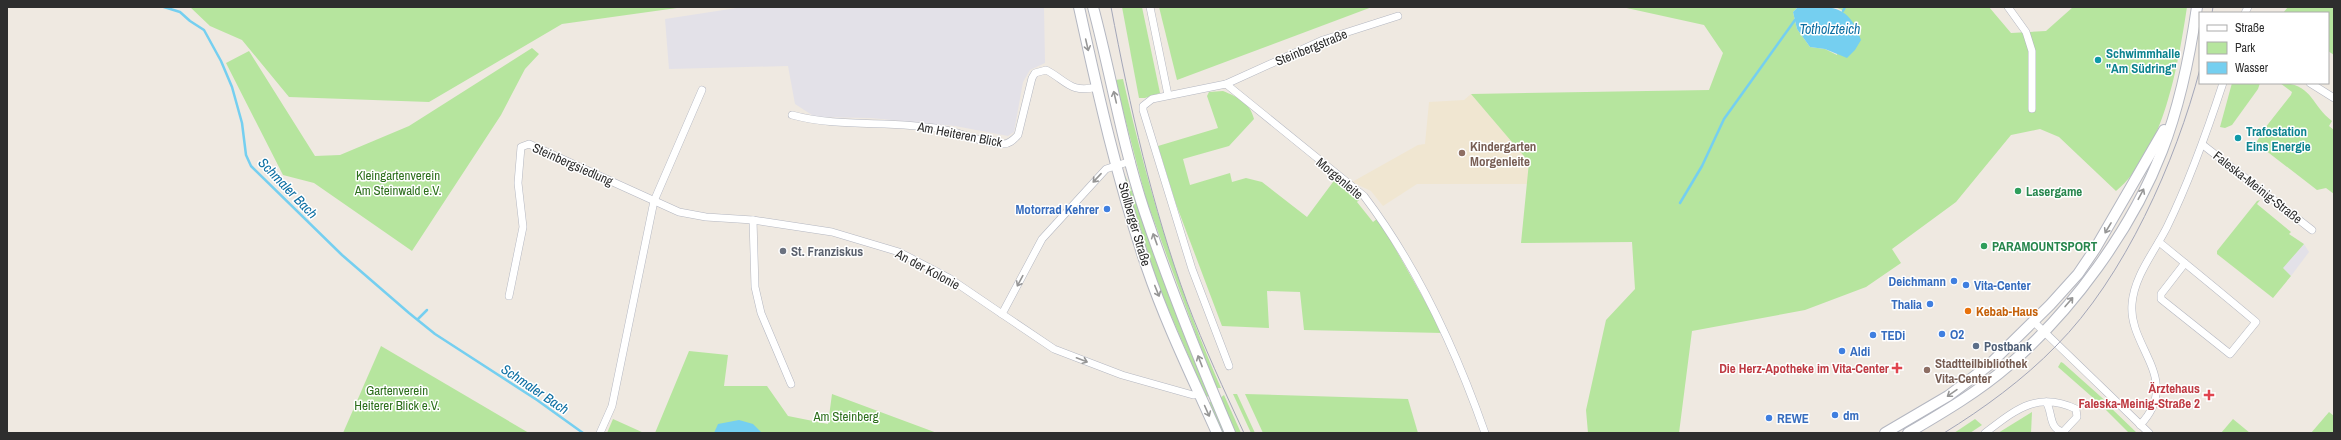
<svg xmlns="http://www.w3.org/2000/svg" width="2341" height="440" viewBox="0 0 2341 440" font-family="'Archivo Narrow',sans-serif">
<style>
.industrial{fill:#e3e1e8}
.education{fill:#f0e6d1}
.green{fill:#b6e59e}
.water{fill:#75cff0}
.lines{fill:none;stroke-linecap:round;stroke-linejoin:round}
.stream{stroke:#75cff0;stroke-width:2.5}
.street-casing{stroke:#b4b7c1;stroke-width:8}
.secondary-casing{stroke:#b4b7c1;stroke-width:12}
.street{stroke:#fff;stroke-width:7}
.secondary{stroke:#fff;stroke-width:10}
.tram{stroke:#a3a6b8;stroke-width:1}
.oneway{stroke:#969696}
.culture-dot{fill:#0f9aa8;stroke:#fff;stroke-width:1.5}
.education-dot{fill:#8d6e63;stroke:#fff;stroke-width:1.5}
.leisure-dot{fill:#2e9e5b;stroke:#fff;stroke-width:1.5}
.shop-dot{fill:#3f7fe0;stroke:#fff;stroke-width:1.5}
.worship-dot{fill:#6b7280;stroke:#fff;stroke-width:1.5}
.food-dot{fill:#e8710a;stroke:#fff;stroke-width:1.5}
.service-dot{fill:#5c6f8a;stroke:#fff;stroke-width:1.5}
.health-dot{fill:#e0444e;stroke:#fff;stroke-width:1.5}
.labels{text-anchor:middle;stroke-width:3;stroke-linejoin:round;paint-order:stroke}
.street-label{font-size:13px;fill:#2e2e2e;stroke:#fff}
.culture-label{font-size:13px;font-weight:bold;fill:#0d838f;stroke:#fff;text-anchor:start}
.education-label{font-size:13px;font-weight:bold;fill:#785e54;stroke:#fff;text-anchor:start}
.park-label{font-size:13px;fill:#2c6e1b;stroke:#fff}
.leisure-label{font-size:13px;font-weight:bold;fill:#27864d;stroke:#fff;text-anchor:start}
.shop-label{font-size:13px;font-weight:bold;fill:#366cbe;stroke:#fff;text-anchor:start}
.worship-label{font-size:13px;font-weight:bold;fill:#5b616d;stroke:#fff;text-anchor:start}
.food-label{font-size:13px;font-weight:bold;fill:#c56008;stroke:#fff;text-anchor:start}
.service-label{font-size:13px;font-weight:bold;fill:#4e5e75;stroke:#fff;text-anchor:start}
.health-label{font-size:13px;font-weight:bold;fill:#be3a42;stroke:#fff;text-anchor:end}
.water-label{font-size:14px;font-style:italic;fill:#0d6fa3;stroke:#fff}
</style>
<rect width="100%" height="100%" fill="#efe9e1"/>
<g class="industrial">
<polygon points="743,7 1044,7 1045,63 1030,70 1023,82 1014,132 1008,136 955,126 870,118 815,117 795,104 788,66 669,69 665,19"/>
<polygon points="2304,244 2309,252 2291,276 2282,268"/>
</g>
<polygon class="education" points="1471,94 1529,161 1528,184 1417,184 1383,206 1371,191 1352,182 1418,145 1425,144 1429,102 1464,100"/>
<g class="green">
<polygon points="190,7 684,7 562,24 429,102 289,97 242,40 210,26"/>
<polygon points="1122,7 1142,7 1160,93 1145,98 1139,98"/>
<polygon points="1159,7 1372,7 1177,80"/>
<path d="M1622,7H1798L1793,12L1797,29L1810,47L1825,49L1837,55L1842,10L1835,7H1989L2011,33L2046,31L2073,7H2187C2178,65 2164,152 2116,191L2059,137L2040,129L2011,135L1956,202L1892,249L1901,263L1866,287L1805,310L1692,331L1679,433H1588L1586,410L1606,320L1635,289L1632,242L1521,243L1529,162L1471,94L1709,90L1723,53L1704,25Z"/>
<polygon points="2288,7 2334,7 2334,55 2328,51 2328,13 2283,13"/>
<polygon points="532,48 539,54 525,69 501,115 412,251 314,183 283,175 226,63 249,51 315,156 340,155 409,126"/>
<path d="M1123,79C1147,184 1177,288 1221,388H1217V392L1146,199L1115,80Z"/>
<polygon points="2232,83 2260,83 2258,89 2232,125 2225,128 2220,127"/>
<path d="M2280,83C2312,83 2311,105 2332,121L2329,126L2334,130V194L2326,188L2317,190L2256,143L2265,128L2291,95L2292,92Z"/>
<path d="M1223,91C1237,97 1250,102 1254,119L1229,146L1183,159L1190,185L1230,173L1232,182L1246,178L1262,182L1307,217L1336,178L1361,198L1357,202L1373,222L1378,218L1443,333L1304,330L1300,292L1267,291L1269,328L1222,326L1176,204L1158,146L1218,128L1207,96L1209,92Z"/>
<polygon points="1122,169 1144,218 1209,396 1206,397 1158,285"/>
<polygon points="2260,200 2257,204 2291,232 2289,234 2304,244 2283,268 2291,276 2273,298 2217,254 2217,251 2257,201"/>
<polygon points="381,346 529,433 343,433"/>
<polygon points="689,351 728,355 724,386 767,386 788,416 828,424 832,394 937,433 655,433"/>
<polygon points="2061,362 2063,363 2109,404 2099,403 2058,367"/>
<polygon points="1233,394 1237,394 1255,433 1251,433"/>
<polygon points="1245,394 1408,399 1418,433 1263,433"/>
<polygon points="1224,395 1241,433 1235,433 1220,398"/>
<polygon points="1212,401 1226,433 1221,433 1208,403"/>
<polygon points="2110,407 2137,433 2129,433 2105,409"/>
<polygon points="2032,412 2031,433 1998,433"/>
<polygon points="2329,412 2334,416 2334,433 2311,433"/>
<polygon points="613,419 644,433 607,433"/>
<polygon points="1975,419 1982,425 1970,433 1954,433"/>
<polygon points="2233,419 2250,433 2221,433"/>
</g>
<g class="water">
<path d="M1798,7C1832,7 1848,3 1861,40L1855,50L1847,58L1825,49L1810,47L1797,29L1793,12Z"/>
<polygon points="739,420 753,424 762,433 714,433 718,424"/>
</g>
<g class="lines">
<g class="stream">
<polyline points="164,7 180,12 190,21 204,30 221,61 232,87 242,123 246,155 251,166 342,255 409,313 435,334 537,400 583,433"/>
<polyline points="1843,11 1845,7"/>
<polyline points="1680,203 1702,166 1724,119 1795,20"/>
<polyline points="418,319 427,310"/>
</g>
<g class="street-casing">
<g id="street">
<polyline points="1150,7 1168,95"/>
<polyline points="2008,7 2026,32 2032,51 2032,109"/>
<polyline points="2245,13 2248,7"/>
<polyline points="2310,83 2334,98"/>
<polyline points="1226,84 1323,40 1398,16"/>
<path d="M792,115C840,128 891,120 941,129C959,132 986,144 1003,144C1010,144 1014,139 1018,135L1032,78L1035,73L1046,70C1066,80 1070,94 1097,87"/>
<polyline points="2203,145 2312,230"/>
<polyline points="1131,161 1106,169 1042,239 1002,314 1054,349 1122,375 1193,395 1200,394"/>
<polyline points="753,220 755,287 761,313 791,384"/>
<path d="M2159,242C2191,268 2224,295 2256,322L2230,354L2161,299V294L2185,263"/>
<polyline points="509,296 523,227 518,183 521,147 529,144 679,212 706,217 753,220 832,232 899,252 949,278 1002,314"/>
<polyline points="2033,321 2149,433"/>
<path d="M1229,366L1192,269L1143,110V106L1152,99L1226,84L1364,196C1417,266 1456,350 1485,433"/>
<path d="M2140,425C2183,380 2128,347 2132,304C2134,276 2155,251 2167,227C2190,180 2207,132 2223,83"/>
<polyline points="600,433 612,406 654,201 702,90"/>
<path d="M1985,433C2014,411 2037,390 2076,409L2077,417L2063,432C2048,428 2053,412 2046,402"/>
</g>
</g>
<g class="secondary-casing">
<g id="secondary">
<path d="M1079,7C1098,94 1118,183 1147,268C1166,324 1193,379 1217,433"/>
<path d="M1093,7C1111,74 1122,144 1144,210C1169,285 1199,360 1230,433"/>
<polyline points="1885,433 1948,396 1972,378 1989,365 2050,305 2078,274 2095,249 2164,130"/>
<path d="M1908,433C1942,413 1978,392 2008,366C2072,311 2132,229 2162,151C2180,105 2190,55 2197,7"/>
</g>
</g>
<use href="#street" class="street"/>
<use href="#secondary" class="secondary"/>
<g class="tram">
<path d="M1111,7C1130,107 1152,207 1187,302C1204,347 1224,390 1244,433"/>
<polyline points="2212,13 2213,7"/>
<path d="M1944,433C1983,409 2024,379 2056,346C2124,278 2176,161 2200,69"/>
</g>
</g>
<defs><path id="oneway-shaft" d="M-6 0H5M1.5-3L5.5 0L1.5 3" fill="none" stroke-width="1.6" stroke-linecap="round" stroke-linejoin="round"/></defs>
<g class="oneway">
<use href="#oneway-shaft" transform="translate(1087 45) rotate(77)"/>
<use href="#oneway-shaft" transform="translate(1115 97) rotate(-103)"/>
<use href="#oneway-shaft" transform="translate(1097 178) rotate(133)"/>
<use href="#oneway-shaft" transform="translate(2141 194) rotate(-62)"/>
<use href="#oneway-shaft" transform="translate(2108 228) rotate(121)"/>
<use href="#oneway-shaft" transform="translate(1155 239) rotate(-110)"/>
<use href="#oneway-shaft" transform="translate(1020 281) rotate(118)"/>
<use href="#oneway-shaft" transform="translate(1157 291) rotate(68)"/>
<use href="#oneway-shaft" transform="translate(2069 302) rotate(-49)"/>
<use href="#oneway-shaft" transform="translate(1082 360) rotate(21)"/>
<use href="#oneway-shaft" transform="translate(1200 361) rotate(-111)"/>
<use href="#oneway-shaft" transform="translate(1952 393) rotate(145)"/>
<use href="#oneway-shaft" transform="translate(1207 411) rotate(66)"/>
</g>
<g class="culture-dot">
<circle cx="2098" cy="60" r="4"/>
<circle cx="2238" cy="138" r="4"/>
</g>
<g class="education-dot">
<circle cx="1462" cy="153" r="4"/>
<circle cx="1927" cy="370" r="4"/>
</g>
<g class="leisure-dot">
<circle cx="2018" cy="191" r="4"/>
<circle cx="1984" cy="246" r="4"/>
</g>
<g class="shop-dot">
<circle cx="1107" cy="209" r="4"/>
<circle cx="1954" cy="281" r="4"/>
<circle cx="1966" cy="285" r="4"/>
<circle cx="1930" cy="304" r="4"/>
<circle cx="1942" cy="334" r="4"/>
<circle cx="1873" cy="335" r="4"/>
<circle cx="1842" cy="351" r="4"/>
<circle cx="1835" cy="415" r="4"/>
<circle cx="1769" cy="418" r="4"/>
</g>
<circle class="worship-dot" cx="783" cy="251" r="4"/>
<circle class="food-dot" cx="1968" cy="311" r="4"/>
<circle class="service-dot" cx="1976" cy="346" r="4"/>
<g class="health-dot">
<path d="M1895 362h4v4h4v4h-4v4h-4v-4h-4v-4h4z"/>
<path d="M2207 389h4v4h4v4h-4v4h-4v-4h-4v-4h4z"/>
</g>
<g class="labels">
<g class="street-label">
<text transform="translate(1311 47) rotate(-22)" y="5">Steinbergstraße</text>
<text transform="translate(960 134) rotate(11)" y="5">Am Heiteren Blick</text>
<text transform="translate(573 164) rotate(24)" y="5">Steinbergsiedlung</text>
<text transform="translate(1340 178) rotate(40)" y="5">Morgenleite</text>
<text transform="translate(2258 187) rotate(38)" y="5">Faleska-Meinig-Straße</text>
<text transform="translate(1135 224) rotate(74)" y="5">Stollberger Straße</text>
<text transform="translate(928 269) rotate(28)" y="5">An der Kolonie</text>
</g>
<g class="culture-label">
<text x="2106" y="58">Schwimmhalle<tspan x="2106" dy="15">"Am Südring"</tspan></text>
<text x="2246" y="136">Trafostation<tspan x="2246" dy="15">Eins Energie</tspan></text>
</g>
<g class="education-label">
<text x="1470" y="151">Kindergarten<tspan x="1470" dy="15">Morgenleite</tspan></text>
<text x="1935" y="368">Stadtteilbibliothek<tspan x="1935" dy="15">Vita-Center</tspan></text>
</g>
<g class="park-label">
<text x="398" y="180">Kleingartenverein<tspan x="398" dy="15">Am Steinwald e.V.</tspan></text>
<text x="397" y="395">Gartenverein<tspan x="397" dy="15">Heiterer Blick e.V.</tspan></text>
<text x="846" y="421">Am Steinberg</text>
</g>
<g class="leisure-label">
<text x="2026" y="196">Lasergame</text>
<text x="1992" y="251">PARAMOUNTSPORT</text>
</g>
<g class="shop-label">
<text x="1099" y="214" text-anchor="end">Motorrad Kehrer</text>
<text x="1946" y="286" text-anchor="end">Deichmann</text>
<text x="1974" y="290">Vita-Center</text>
<text x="1922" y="309" text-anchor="end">Thalia</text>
<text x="1950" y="339">O2</text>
<text x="1881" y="340">TEDi</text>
<text x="1850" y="356">Aldi</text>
<text x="1843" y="420">dm</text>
<text x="1777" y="423">REWE</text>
</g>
<g class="worship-label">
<text x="791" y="256">St. Franziskus</text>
</g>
<g class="food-label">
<text x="1976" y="316">Kebab-Haus</text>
</g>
<g class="service-label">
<text x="1984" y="351">Postbank</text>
</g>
<g class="health-label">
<text x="1889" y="373">Die Herz-Apotheke im Vita-Center</text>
<text x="2200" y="393">Ärztehaus<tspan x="2200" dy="15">Faleska-Meinig-Straße 2</tspan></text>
</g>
<g class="water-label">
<text x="1830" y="34">Totholzteich</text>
<text transform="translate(288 188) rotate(46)" y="5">Schmaler Bach</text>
<text transform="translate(535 389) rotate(34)" y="5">Schmaler Bach</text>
</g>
</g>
<rect width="2341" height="440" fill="none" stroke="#2e2e2e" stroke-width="16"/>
<rect x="2199" y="12" width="130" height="72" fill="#ffffff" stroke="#ababab"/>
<rect x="2207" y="25" width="20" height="6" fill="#ffffff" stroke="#ababab"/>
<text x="2235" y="32" font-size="12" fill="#2e2e2e">Straße</text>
<rect x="2207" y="42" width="20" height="12" fill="#b6e59e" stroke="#ababab"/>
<text x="2235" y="52" font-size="12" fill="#2e2e2e">Park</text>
<rect x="2207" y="62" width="20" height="12" fill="#75cff0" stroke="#ababab"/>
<text x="2235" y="72" font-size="12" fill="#2e2e2e">Wasser</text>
</svg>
